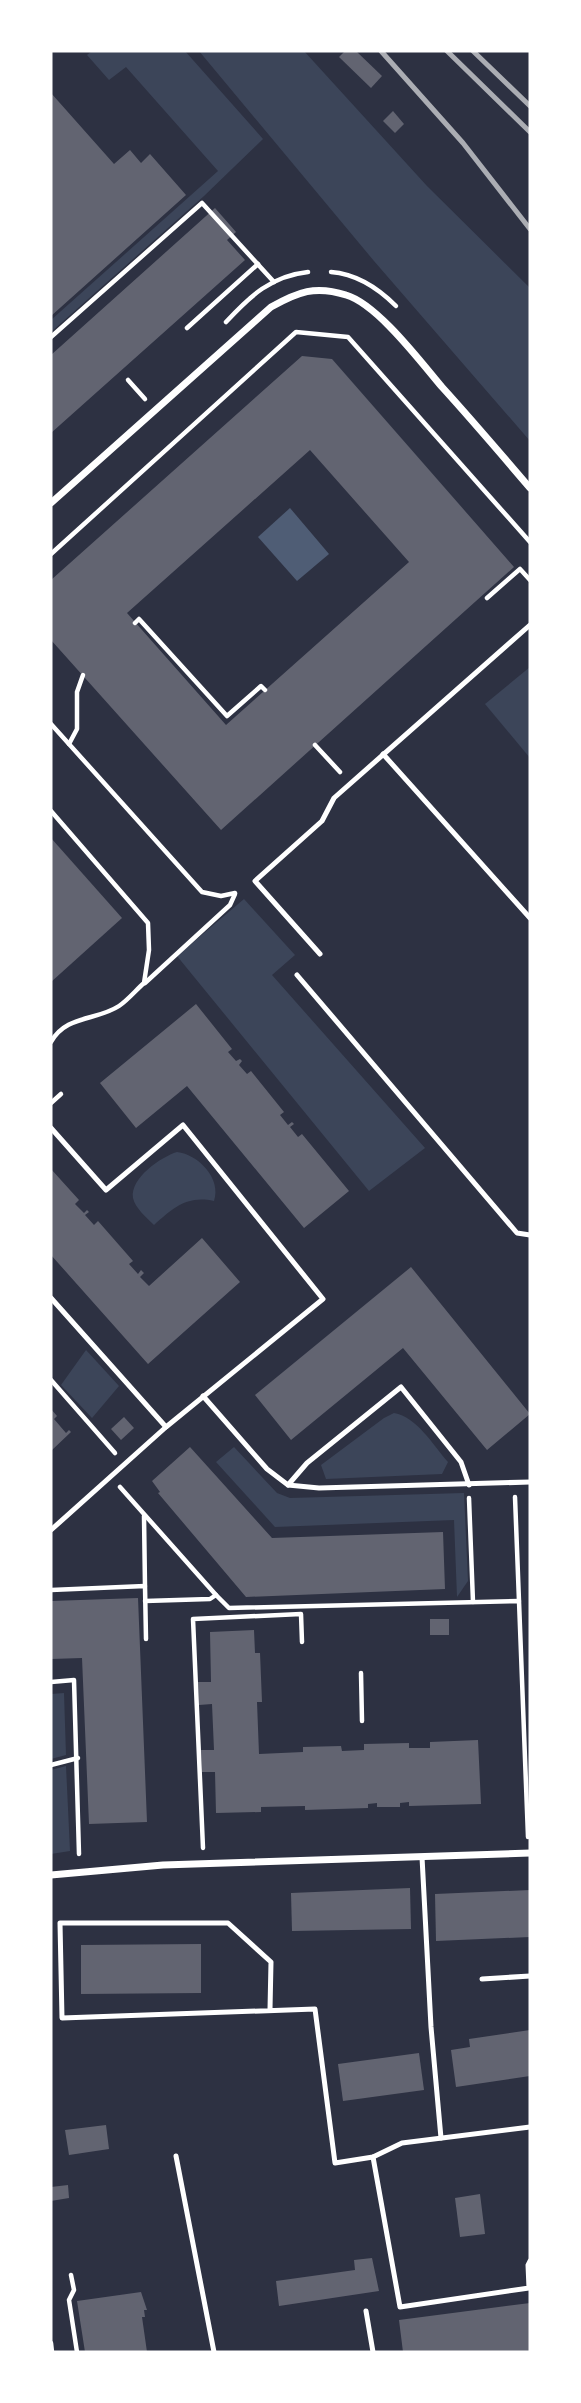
<svg xmlns="http://www.w3.org/2000/svg" width="581" height="2403" viewBox="0 0 581 2403" font-family="Signika,sans-serif">
<style>
.green{fill:#3c4559}
.water{fill:#4f5d75}
.building{fill:#626471;fill-rule:evenodd}
.lines{fill:none;stroke-linecap:round;stroke-linejoin:round}
.path{stroke:#fff;stroke-width:4.5}
.service{stroke:#fff;stroke-width:5}
.minor{stroke:#fff;stroke-width:7}
.rail{stroke:#abadb3;stroke-width:5}
</style>
<rect width="100%" height="100%" fill="#2d3142"/>
<g class="green">
<polygon points="92,51 185,51 263,139 204,196 51,332 51,320 218,171 126,67 109,80 87,55"/>
<polygon points="199,51 304,51 427,186 530,288 530,441 374,261"/>
<polygon points="530,667 530,758 485,704"/>
<polygon points="244,899 295,955 272,975 425,1148 369,1191 177,956"/>
<path d="M177,1152C198,1154 222,1179 214,1201C187,1195 173,1208 154,1225C147,1218 135,1208 133,1198C130,1178 161,1157 177,1152Z"/>
<polygon points="86,1350 119,1386 92,1418 61,1385"/>
<path d="M394,1413C417,1417 433,1445 448,1462L442,1474L326,1479L321,1465L384,1418Z"/>
<polygon points="234,1447 277,1493 290,1498 464,1493 468,1581 457,1597 454,1520 275,1527 216,1462"/>
<polygon points="64,1693 66,1755 51,1759 51,1694"/>
<polygon points="66,1766 70,1851 51,1854 51,1770"/>
</g>
<polygon class="water" points="290,508 329,554 297,581 258,537"/>
<g class="building">
<polygon points="345,51 356,51 382,76 371,88 339,57"/>
<polygon points="51,93 114,164 130,150 141,163 150,154 186,195 51,316"/>
<polygon points="393,111 404,124 395,133 383,121"/>
<polygon points="215,208 236,232 227,240 245,260 51,433 51,355"/>
<path d="M302,356L332,359L514,567L221,830L51,640V580ZM310,450L409,562L226,725L127,613Z"/>
<polygon points="51,838 122,918 51,982"/>
<polygon points="196,1004 232,1049 228,1052 236,1061 240,1059 242,1061 239,1065 247,1074 251,1071 284,1112 280,1115 288,1125 292,1122 294,1124 290,1127 298,1137 302,1134 349,1191 304,1228 187,1086 136,1128 100,1083"/>
<polygon points="51,1169 79,1200 75,1204 84,1213 87,1210 89,1212 85,1215 94,1225 98,1221 133,1261 129,1264 138,1274 141,1270 144,1273 140,1277 149,1286 202,1238 240,1282 148,1364 51,1255"/>
<polygon points="411,1267 530,1414 487,1450 403,1348 291,1440 255,1395"/>
<polygon points="51,1409 57,1416 54,1419 66,1433 69,1430 71,1432 51,1451"/>
<polygon points="124,1417 134,1428 121,1440 111,1429"/>
<polygon points="190,1447 272,1538 443,1532 445,1589 246,1597 158,1493 160,1492 152,1481"/>
<polygon points="138,1598 147,1822 89,1824 82,1658 51,1659 51,1601"/>
<rect x="430" y="1619" width="19" height="16"/>
<polygon points="254,1630 255,1653 260,1653 262,1702 257,1702 259,1754 303,1752 303,1747 341,1746 342,1751 364,1750 364,1744 409,1743 409,1748 430,1748 430,1742 478,1740 481,1804 409,1806 409,1802 400,1803 400,1807 377,1807 377,1803 368,1804 368,1808 305,1810 305,1806 261,1807 261,1812 216,1813 215,1772 202,1772 201,1750 214,1750 212,1704 199,1705 198,1682 211,1682 210,1632"/>
<polygon points="410,1888 411,1929 292,1931 291,1893"/>
<polygon points="530,1890 530,1937 436,1941 435,1894"/>
<polygon points="201,1944 201,1993 81,1994 81,1945"/>
<polygon points="530,2030 530,2076 456,2087 451,2050 470,2047 469,2039"/>
<polygon points="419,2053 424,2090 343,2101 338,2064"/>
<polygon points="106,2125 109,2149 69,2155 65,2130"/>
<polygon points="68,2185 69,2198 51,2201 51,2187"/>
<polygon points="480,2194 485,2234 460,2237 455,2198"/>
<polygon points="372,2258 379,2291 279,2306 276,2281 355,2270 354,2260"/>
<polygon points="141,2292 147,2310 144,2310 145,2317 142,2317 147,2352 85,2352 77,2301"/>
<polygon points="530,2303 530,2352 403,2352 399,2320"/>
</g>
<g class="lines">
<g class="path">
<path d="M331,272C357,274 378,288 396,306"/>
<path d="M226,322C250,296 271,276 308,272"/>
<polyline points="187,328 258,264"/>
<polyline points="51,337 202,203 274,282"/>
<polyline points="128,380 145,399"/>
<polyline points="51,554 296,332 348,337 530,542"/>
<polyline points="487,598 520,569 530,580"/>
<polyline points="135,623 139,619 227,716 261,686 265,690"/>
<polyline points="51,724 202,892 221,896 235,893"/>
<polyline points="69,744 77,729 77,692 83,675"/>
<polyline points="315,745 340,772"/>
<path d="M51,811L148,923L149,950L144,983C136,990 128,1000 119,1006C96,1021 66,1015 51,1042"/>
<polyline points="145,983 230,905 235,894"/>
<polyline points="51,1103 61,1094"/>
<polyline points="51,1380 115,1453"/>
<polyline points="120,1487 216,1595 210,1599 145,1601"/>
<polyline points="515,1497 519,1601"/>
<polyline points="469,1498 473,1602"/>
<polyline points="144,1516 145,1586"/>
<polyline points="51,1590 145,1586 146,1639"/>
<polyline points="216,1595 229,1608 519,1601 528,1837"/>
<polyline points="361,1673 362,1721"/>
<polyline points="51,1682 74,1680 79,1854"/>
<polyline points="51,1765 78,1758"/>
<polyline points="203,1848 193,1619 301,1614 302,1642"/>
<polyline points="71,2275 74,2290 69,2300 77,2352"/>
<polyline points="51,2343 52,2352"/>
</g>
<g class="service">
<polyline points="383,754 530,918"/>
<polyline points="320,954 255,881 322,821 334,798 530,625"/>
<polyline points="297,975 517,1233 530,1235"/>
<polyline points="51,1128 106,1190 183,1125 323,1299 166,1427 51,1530"/>
<polyline points="51,1298 166,1427"/>
<polyline points="203,1396 267,1469 288,1485 319,1488 530,1482"/>
<polyline points="288,1485 307,1463 401,1387 461,1462 469,1485"/>
<polyline points="422,1857 431,2027 441,2138"/>
<polyline points="482,1979 530,1976"/>
<polyline points="270,2009 271,1962 228,1923 60,1923 62,2018 315,2009 335,2163 373,2157 402,2143 530,2127"/>
<polyline points="176,2156 214,2352"/>
<polyline points="373,2157 400,2307 529,2288 528,2265 530,2261"/>
<polyline points="366,2311 373,2352"/>
</g>
<g class="minor">
<path d="M51,503L271,307C298,292 315,285 346,295C377,304 420,361 442,387C472,420 501,454 530,488"/>
<polyline points="51,1875 163,1865 530,1853"/>
</g>
<g class="rail">
<polyline points="381,51 463,143 530,229"/>
<polyline points="447,51 530,132"/>
<polyline points="473,51 530,106"/>
</g>
</g>
<rect width="581" height="2403" fill="none" stroke="#ffffff" stroke-width="105"/>
</svg>
